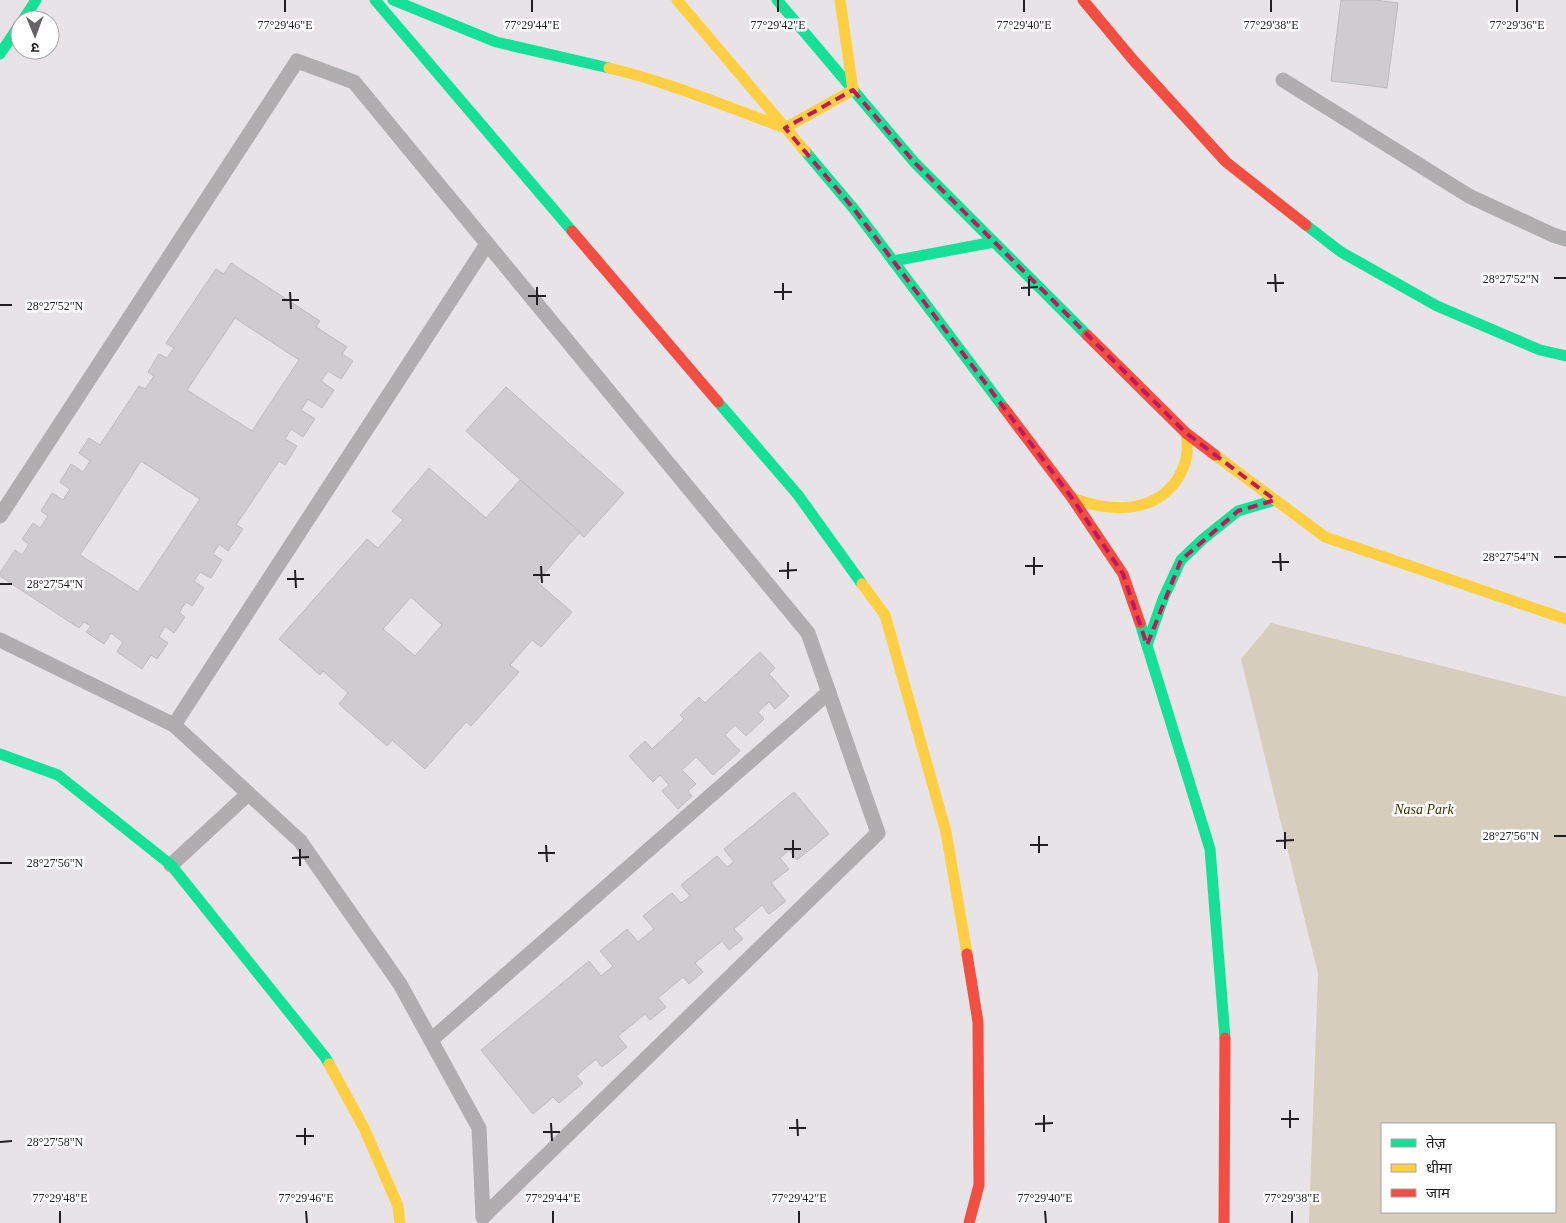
<svg xmlns="http://www.w3.org/2000/svg" width="1566" height="1223" viewBox="0 0 1566 1223" font-family="'Times New Roman','Noto Sans Devanagari',serif">
<style>
.green{fill:#d7cdbc;fill-rule:evenodd}
.building{fill:#cfcccf;stroke:#bdbabd;fill-rule:evenodd}
.lines{fill:none;stroke-linecap:round;stroke-linejoin:round}
.lane{stroke:#afadad;stroke-width:15}
.fast{stroke:#16e098;stroke-width:11}
.slow{stroke:#ffcf43;stroke-width:11}
.jam{stroke:#f24e42;stroke-width:11}
.marked{fill:none;stroke:#c2185b;stroke-width:4;stroke-dasharray:10 6;stroke-linejoin:round}
.ticks{fill:none;stroke:#221f22;stroke-width:2}
.labels{text-anchor:middle;stroke-width:5;stroke-linejoin:round;paint-order:stroke}
.park-label{font-size:14px;font-style:italic;fill:#3e2e00;stroke:#fff}
.ticks-label{font-size:12px;text-anchor:middle;fill:#221f22;stroke:#fff;stroke-width:5;stroke-linejoin:round;paint-order:stroke}
</style>
<rect width="100%" height="100%" fill="#e7e3e7"/>
<path class="green" d="M1271,623L1566,697V1223H1309L1318,974L1241,659ZM1382,1124H1555V1212H1382Z"/>
<g class="building">
<polygon points="1341,0 1375,0 1398,3 1387,88 1331,81"/>
<path d="M231,263L320,321L316,327L347,347L342,354L353,361L341,379L328,371L321,381L334,390L322,408L308,399L301,410L315,419L303,437L291,429L285,439L297,446L285,465L279,461L236,525L243,529L228,551L219,544L213,554L222,560L211,578L200,572L194,581L204,588L192,606L186,602L179,613L185,617L174,633L165,626L159,637L168,643L157,659L151,655L142,669L117,652L123,642L111,633L104,644L86,632L91,626L84,622L79,628L0,576V573L15,550L22,555L29,544L22,539L33,523L40,528L48,516L41,511L52,493L63,500L70,489L60,482L71,464L83,472L90,461L79,453L89,438L100,445L139,386L145,389L154,376L148,372L159,354L167,358L174,348L166,343L216,269L224,274ZM235,318L299,360L252,431L187,390ZM141,461L200,499L138,592L80,555Z"/>
<polygon points="506,387 624,493 584,537 466,431"/>
<path d="M429,468L486,518L520,480L580,532L537,582L572,612L541,647L532,640L510,665L519,672L471,726L466,722L425,769L392,740L387,746L339,704L348,693L323,671L320,675L279,639L367,539L378,548L403,520L392,511ZM411,597L442,625L415,656L383,629Z"/>
<polygon points="760,652 775,668 769,674 789,696 775,709 769,702 758,712 764,719 746,736 735,725 725,735 740,751 713,775 696,757 682,770 696,784 688,791 692,796 678,809 662,791 669,785 660,775 653,782 629,756 645,741 652,749 684,719 680,715 699,697 705,703"/>
<polygon points="794,792 829,834 797,860 789,850 780,858 789,869 771,883 786,901 769,914 762,905 734,929 743,939 729,950 722,941 695,963 703,972 689,984 683,977 658,998 666,1007 650,1020 645,1014 618,1036 627,1047 602,1067 596,1059 576,1076 583,1083 559,1103 553,1097 533,1114 481,1050 589,961 601,976 613,966 600,951 627,929 638,942 654,929 643,916 672,893 681,903 690,896 681,885 717,856 727,867 734,862 724,849"/>
</g>
<g class="lines">
<g class="lane">
<polyline points="1283,80 1469,196 1553,235 1566,239"/>
<polyline points="0,516 297,61 354,82 808,633 878,833 483,1217"/>
<polyline points="0,640 174,725 300,841 400,984 479,1128 483,1217"/>
<polyline points="174,725 487,244"/>
<polyline points="171,865 248,794"/>
<polyline points="431,1040 829,692"/>
</g>
<g class="fast">
<polyline points="375,0 572,231"/>
<polyline points="393,0 496,42 609,68"/>
<polyline points="777,0 915,163 1087,335"/>
<polyline points="23,20 36,0"/>
<polyline points="0,54 20,24"/>
<polyline points="805,151 854,209 1004,408"/>
<polyline points="1306,225 1341,252 1437,306 1540,350 1566,356"/>
<polyline points="893,261 994,242"/>
<polyline points="718,402 798,495 862,584"/>
<polyline points="1140,623 1210,849 1225,1038"/>
<polyline points="1147,645 1163,599 1181,560 1203,539 1238,511 1275,500"/>
<polyline points="0,754 58,775 171,865 325,1057 329,1064"/>
</g>
<g class="slow">
<polyline points="677,0 805,151"/>
<path d="M609,68C669,82 727,107 785,128L853,90L840,0"/>
<polyline points="1215,455 1325,537 1566,619"/>
<path d="M1072,498C1109,512 1154,515 1178,478C1187,463 1189,450 1186,433"/>
<polyline points="862,584 885,615 946,832 967,954"/>
<polyline points="329,1064 364,1128 398,1206 400,1223"/>
</g>
<g class="jam">
<polyline points="1083,0 1134,61 1226,162 1306,225"/>
<polyline points="572,231 718,402"/>
<polyline points="1087,335 1186,433 1215,455"/>
<polyline points="1004,408 1072,498 1123,574 1140,623"/>
<polyline points="967,954 978,1022 979,1185 969,1223"/>
<polyline points="1224,1223 1225,1038"/>
</g>
</g>
<path class="marked" d="M853,90L915,163L1186,433L1275,500L1238,511L1181,560L1147,645L1123,574L1072,498L854,209L785,128Z"/>
<path class="ticks" d="M285,0V12M532,0V12M778,0V12M1024,0V12M1271,0V12M1517,0V12M1275,274L1276,292M1554,278H1566M1029,279V296M783,283V300M1267,283H1284M537,287V305M1021,288L1038,287M290,292L291,309M774,292H792M528,296H546M282,300H299M0,305H12M1280,553L1281,571M1034,557V575M1554,557H1566M788,562V579M1272,562H1289M541,566L542,583M1025,566H1043M295,570L296,588M779,571L797,570M533,575H550M287,579H304M0,584H12M1285,832V849M1039,836V853M1554,836H1566M793,840V858M1276,841L1294,840M546,845L547,862M1030,845H1048M300,849V866M784,849H801M538,853H555M292,858L309,857M0,863H12M1290,1110V1128M1044,1115V1132M797,1119L798,1136M1281,1119H1299M551,1123L552,1141M1035,1124L1053,1123M305,1128V1145M789,1128H806M543,1132H560M296,1136H314M0,1142L12,1141M60,1211V1223M306,1211L307,1223M553,1211V1223M799,1211V1223M1045,1211L1046,1223M1292,1211V1223"/>
<g class="labels">
<g class="park-label">
<text x="1424" y="814">Nasa Park</text>
</g>
</g>
<g class="ticks-label">
<text x="285" y="29">77°29'46"E</text>
<text x="532" y="29">77°29'44"E</text>
<text x="778" y="29">77°29'42"E</text>
<text x="1024" y="29">77°29'40"E</text>
<text x="1271" y="29">77°29'38"E</text>
<text x="1517" y="29">77°29'36"E</text>
<text x="1511" y="283">28°27'52"N</text>
<text x="55" y="310">28°27'52"N</text>
<text x="1511" y="561">28°27'54"N</text>
<text x="55" y="588">28°27'54"N</text>
<text x="1511" y="840">28°27'56"N</text>
<text x="55" y="867">28°27'56"N</text>
<text x="55" y="1146">28°27'58"N</text>
<text x="60" y="1202">77°29'48"E</text>
<text x="306" y="1202">77°29'46"E</text>
<text x="553" y="1202">77°29'44"E</text>
<text x="799" y="1202">77°29'42"E</text>
<text x="1045" y="1202">77°29'40"E</text>
<text x="1292" y="1202">77°29'38"E</text>
</g>
<rect x="1381" y="1123" width="175" height="90" fill="#ffffff" stroke="#a7a5a7"/>
<rect x="1391" y="1139" width="25" height="8" fill="#16e098" stroke="#a7a5a7"/>
<text x="1426" y="1148" font-size="15" fill="#221f22">तेज़</text>
<rect x="1391" y="1164" width="25" height="8" fill="#ffcf43" stroke="#a7a5a7"/>
<text x="1426" y="1173" font-size="15" fill="#221f22">धीमा</text>
<rect x="1391" y="1189" width="25" height="8" fill="#f24e42" stroke="#a7a5a7"/>
<text x="1426" y="1198" font-size="15" fill="#221f22">जाम</text>
<g transform="translate(35 35) rotate(179)"><circle r="24" fill="#ffffff" stroke="#a7a5a7"/>
<path d="M0-4L9 19L0 12L-9 19Z" fill="#676467"/>
<text y="-8" font-size="14" font-weight="bold" text-anchor="middle" fill="#221f22">उ</text>
</g>
</svg>
